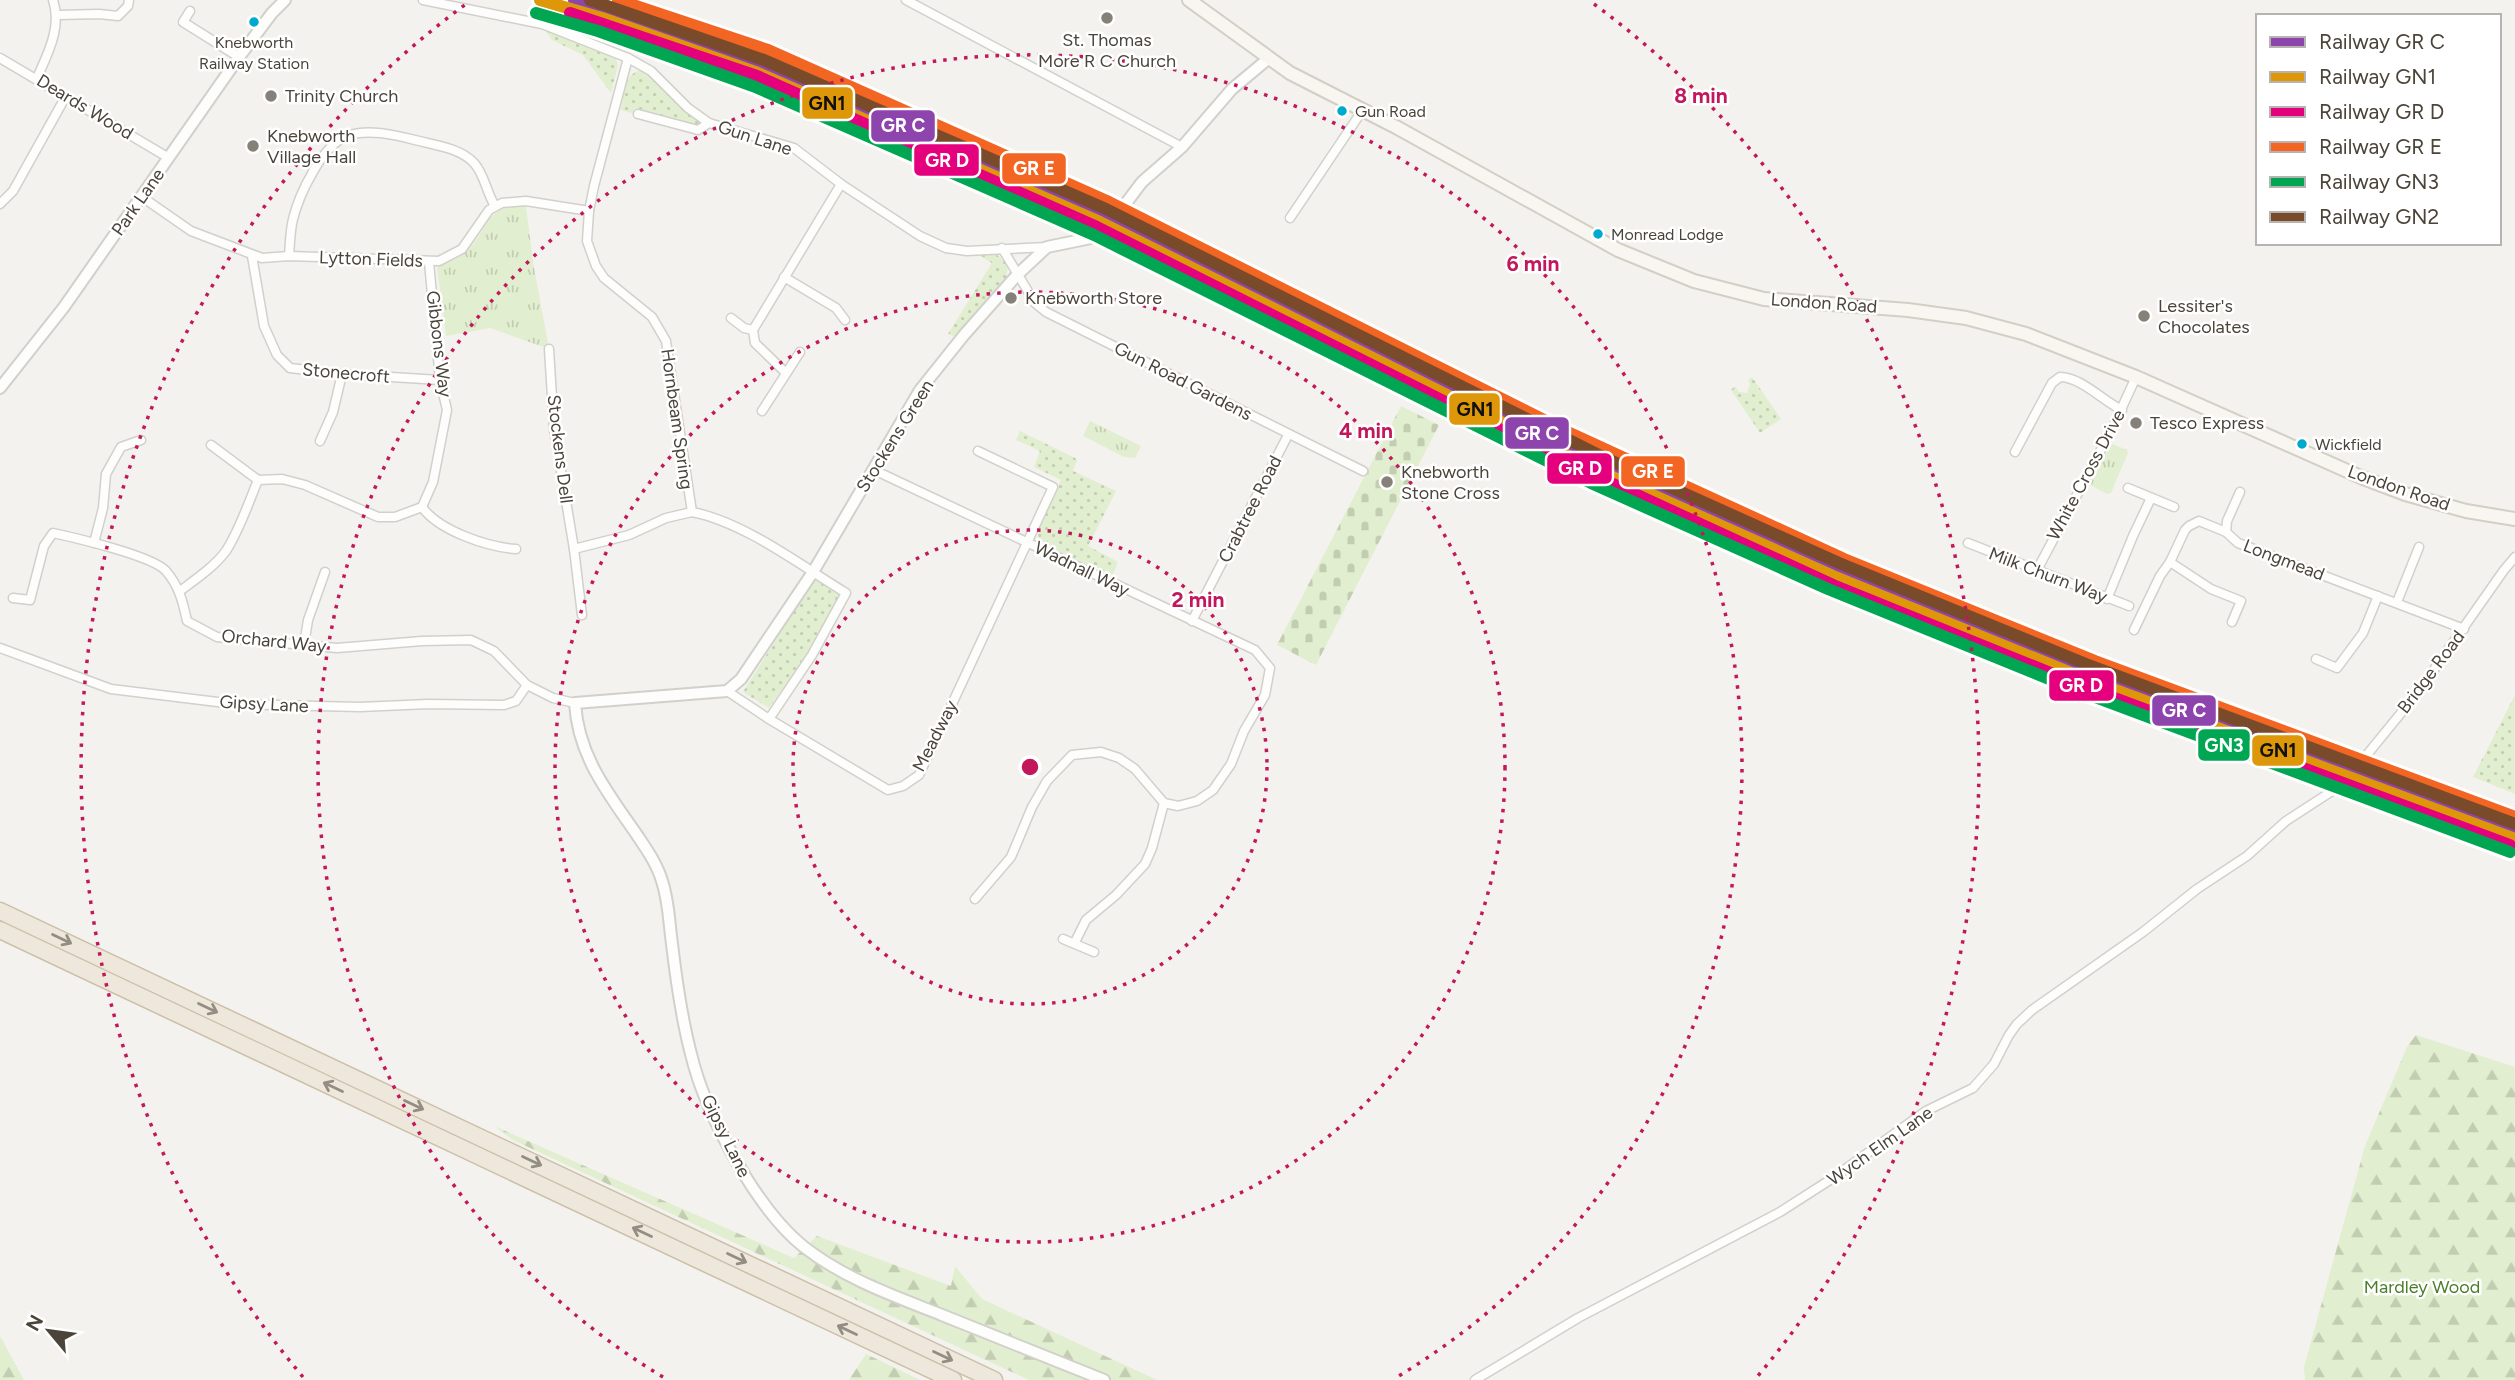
<svg xmlns="http://www.w3.org/2000/svg" width="2515" height="1380" viewBox="0 0 2515 1380" font-family="Figtree,sans-serif">
<style>
.grass{fill:url(#grass-dots)}
.forest{fill:url(#forest-firs)}
.cemetery{fill:url(#cemetery-stones)}
.park{fill:url(#park-tufts)}
.lines{fill:none;stroke-linecap:round;stroke-linejoin:round}
.minor-casing{stroke:#d2d0cb;stroke-width:11}
.tertiary-casing{stroke:#d2d0cb;stroke-width:14}
.secondary-casing{stroke:#d3cfc5;stroke-width:16}
.motorway-casing{stroke:#ccbfa9;stroke-width:19}
.minor{stroke:#fdfdfc;stroke-width:8}
.tertiary{stroke:#fdfdfc;stroke-width:10}
.secondary{stroke:#f7f6f1;stroke-width:12}
.motorway{stroke:#ede8db;stroke-width:16}
.rail-1-casing{stroke:#fff;stroke-width:18}
.rail-2-casing{stroke:#fff;stroke-width:18}
.rail-3-casing{stroke:#fff;stroke-width:18}
.rail-4-casing{stroke:#fff;stroke-width:18}
.rail-5-casing{stroke:#fff;stroke-width:18}
.rail-6-casing{stroke:#fff;stroke-width:18}
.rail-1{stroke:#8e44ad;stroke-width:12}
.rail-2{stroke:#dd9709;stroke-width:12}
.rail-3{stroke:#e5007d;stroke-width:12}
.rail-4{stroke:#f26522;stroke-width:12}
.rail-5{stroke:#00a651;stroke-width:12}
.rail-6{stroke:#7a4b2a;stroke-width:12}
.oneway{stroke:#948e82}
.ring{fill:none;stroke:#c2185b;stroke-width:3.5;stroke-dasharray:3.5 7}
.poi-dot{fill:#868178;stroke:#fff;stroke-width:2.5}
.bus-dot{fill:#00a9ce;stroke:#fff;stroke-width:2.5}
.labels{text-anchor:middle;stroke-width:5;stroke-linejoin:round;paint-order:stroke}
.bus-label{font-size:16px;fill:#4b4439;stroke:#fff;text-anchor:start}
.poi-label{font-size:18px;fill:#4b4439;stroke:#fff;text-anchor:start}
.street-label{font-size:18px;fill:#4b4439;stroke:#fff}
.park-label{font-size:18px;fill:#4a7f2a;stroke:#fff}
.centre{fill:#c2185b;stroke:#fff;stroke-width:3.5}
.ring-label{font-size:21px;text-anchor:middle;font-weight:bold;fill:#c2185b;stroke:#fff;stroke-width:5;stroke-linejoin:round;paint-order:stroke}
.line-badge{stroke:#fff;stroke-width:2.5}
.badge-label{font-size:19px;text-anchor:middle;font-weight:bold;fill:#fff}
.pale-badge-label{font-size:19px;text-anchor:middle;font-weight:bold;fill:#111}
</style>
<defs>
<pattern id="grass-dots" width="8" height="8" patternUnits="userSpaceOnUse" patternTransform="scale(1.75)"><rect width="8" height="8" fill="#e1eecf"/><path d="M2 2h.1M6 6h.1" fill="none" stroke="#c3cdb2" stroke-width="1.8" stroke-linecap="round"/></pattern>
<pattern id="forest-firs" width="22" height="20" patternUnits="userSpaceOnUse" patternTransform="scale(1.75)"><rect width="22" height="20" fill="#e1eecf"/><path d="M5 1l3.5 6h-7zM16 11l3.5 6h-7z" fill="#c3cdb2"/></pattern>
<pattern id="cemetery-stones" width="16" height="16" patternUnits="userSpaceOnUse" patternTransform="scale(1.75)"><rect width="16" height="16" fill="#e1eecf"/><path d="M2 7V4a2 2 0 0 1 4 0v3zM10 15v-3a2 2 0 0 1 4 0v3z" fill="#c3cdb2"/></pattern>
<pattern id="park-tufts" width="24" height="20" patternUnits="userSpaceOnUse" patternTransform="scale(1.75)"><rect width="24" height="20" fill="#e1eecf"/><path d="M3 7l-1-3M5 7V3M7 7l1-3M15 17l-1-3M17 17v-4M19 17l1-3" fill="none" stroke="#c3cdb2"/></pattern>
</defs>
<rect width="100%" height="100%" fill="#f4f2ee"/>
<g class="grass">
<polygon points="544,29 616,59 618,65 611,93 583,55 552,40"/>
<path d="M641,70L650,74L701,123L697,126L635,108L632,113L621,110C624,95 623,74 641,70Z"/>
<polygon points="996,254 1008,265 1006,279 956,337 948,334 992,263 978,255"/>
<polygon points="1752,377 1781,419 1760,433 1731,390 1735,386 1739,392 1747,393 1750,385 1748,380"/>
<polygon points="1020,431 1075,458 1077,460 1073,471 1116,491 1088,546 1118,562 1113,574 1109,574 1057,550 1039,539 1037,529 1061,480 1034,467 1040,451 1016,440"/>
<polygon points="815,578 840,594 806,656 769,708 743,692"/>
<polygon points="2515,695 2515,794 2473,777"/>
</g>
<g class="forest">
<polygon points="2416,1035 2515,1067 2515,1380 2305,1380 2304,1367 2365,1146 2407,1047"/>
<polygon points="494,1126 794,1258 817,1236 951,1286 955,1266 982,1299 1157,1380 1029,1380 513,1140"/>
<polygon points="0,1336 24,1380 0,1380"/>
<polygon points="866,1354 920,1380 849,1380"/>
</g>
<polygon class="cemetery" points="1401,406 1439,425 1316,665 1277,645"/>
<g class="park">
<path d="M524,204L526,206L533,262L549,349L490,328L446,336L437,267C447,263 458,259 466,251C492,227 481,209 524,204Z"/>
<polygon points="1090,421 1141,446 1135,458 1124,457 1083,436"/>
<polygon points="2113,444 2127,450 2128,453 2111,493 2107,494 2092,486 2091,483 2110,445"/>
</g>
<g class="lines">
<g class="minor-casing">
<g id="minor">
<polyline points="423,0 542,24 628,58 651,71 688,108 709,123 794,148 841,184 920,236 946,248 967,251 1047,247"/>
<polyline points="906,0 1182,147"/>
<polyline points="190,11 183,22 239,57"/>
<polyline points="57,15 99,14 118,16 128,6 129,0"/>
<polyline points="0,58 169,158"/>
<path d="M628,58L594,186L589,211L587,241L596,266L604,278L652,317L666,341L692,512C744,522 800,565 846,593L812,655L769,719"/>
<path d="M37,78C48,53 62,27 53,0"/>
<polyline points="638,114 698,130 709,123"/>
<polyline points="142,197 191,231 262,258 289,256 439,261 462,249 489,210 502,203 526,201 589,211"/>
<polyline points="0,204 13,191 66,96"/>
<polyline points="1290,218 1362,111"/>
<polyline points="1002,248 1035,303 1046,312 1363,471"/>
<polyline points="252,256 264,326 277,355 290,368 342,374 440,380"/>
<path d="M289,256C290,244 290,231 293,219C299,195 322,145 347,136C367,128 395,135 415,140C435,145 460,148 474,163C485,175 486,192 495,206"/>
<polyline points="784,277 836,308 845,320"/>
<polyline points="731,318 744,328 753,330 755,343 786,373"/>
<polyline points="753,330 841,184"/>
<polyline points="549,349 554,429 574,549 582,615"/>
<polyline points="762,411 800,352"/>
<polyline points="320,441 333,412 342,374"/>
<polyline points="211,445 258,480"/>
<path d="M2015,452L2052,383L2060,377C2081,377 2103,401 2122,410"/>
<polyline points="874,470 1255,650 1270,668 1265,695 1244,731 1231,764 1213,790 1197,801 1178,806 1164,803 1135,769 1119,758 1101,752 1072,755 1047,781 1032,807 1011,857 975,899"/>
<polyline points="2128,488 2174,507"/>
<polyline points="422,507 433,482 447,410 440,380 429,262"/>
<path d="M422,507C439,531 488,547 516,549"/>
<polyline points="2226,532 2227,521 2240,492"/>
<polyline points="94,543 103,508 106,474 121,447 141,440"/>
<polyline points="1968,543 2129,606"/>
<polyline points="574,549 629,535 666,518 692,512"/>
<polyline points="2170,562 2211,589 2241,601 2232,622"/>
<polyline points="2036,572 2113,427 2136,377"/>
<path d="M180,591C196,579 214,567 226,551C240,529 248,504 258,480L282,479L305,485L378,517H395L422,507"/>
<path d="M13,598L30,600L44,546L53,533C76,538 153,556 166,571C179,586 183,602 187,621L217,637L337,648L422,641L471,640L494,651L527,685L553,698L575,703"/>
<polyline points="2107,599 2133,536 2151,498"/>
<polyline points="2397,602 2419,547"/>
<polyline points="1192,621 1288,435"/>
<polyline points="2134,630 2160,576 2170,562 2185,530 2189,526 2199,521 2226,532 2238,543 2464,629"/>
<polyline points="304,645 308,620 325,572"/>
<polyline points="0,648 111,689 234,704 360,707 428,704 504,705 516,701 527,685"/>
<polyline points="2316,659 2337,668 2363,633 2378,596"/>
<polyline points="727,691 769,719 888,790 903,786 919,775 1053,487 978,451"/>
<polyline points="1063,939 1094,952"/>
<polyline points="1075,942 1086,920 1116,895 1145,864 1152,848 1164,803"/>
<polyline points="1475,1380 1578,1318 1780,1212 1833,1178 1926,1111 1973,1088 1994,1064 2009,1035 2017,1024 2032,1010 2143,932 2197,889 2247,856 2286,821 2343,784 2419,691 2504,570 2515,557"/>
</g>
</g>
<g class="tertiary-casing">
<g id="tertiary">
<polyline points="0,388 64,307 239,57 272,13 285,0"/>
<path d="M1104,1380C1050,1358 996,1337 942,1315C894,1296 845,1279 804,1247C756,1209 705,1113 691,1054C682,1020 676,978 672,944C669,923 669,902 662,881C657,864 647,850 637,835C608,793 578,756 575,703L727,691L741,679L813,572L920,390L964,335L1017,275L1047,247L1091,238L1105,231L1142,182L1182,147L1232,89L1268,59"/>
</g>
</g>
<g class="secondary-casing">
<polyline id="secondary" points="1189,0 1290,73 1396,127 1618,250 1694,281 1764,299 1908,310 1966,318 2026,334 2136,377 2363,478 2405,494 2466,511 2515,519"/>
</g>
<g class="motorway-casing">
<g id="motorway">
<polyline points="0,911 994,1380"/>
<polyline points="0,930 953,1380"/>
</g>
</g>
<use href="#minor" class="minor"/>
<use href="#tertiary" class="tertiary"/>
<use href="#secondary" class="secondary"/>
<use href="#motorway" class="motorway"/>
<g class="rail-1-casing">
<path id="rail-1" d="M574,0L762,63L1103,215L1123,227C1360,345 1595,467 1838,572C2060,668 2288,749 2515,832"/>
</g>
<g class="rail-2-casing">
<polyline id="rail-2" points="540,0 602,18 758,73 1100,222 1597,470 1833,576 2081,677 2515,839"/>
</g>
<g class="rail-3-casing">
<polyline id="rail-3" points="570,13 757,76 1097,227 1561,460 1833,585 2085,687 2510,845"/>
</g>
<g class="rail-4-casing">
<polyline id="rail-4" points="618,0 768,50 1109,202 1574,435 1844,559 2095,661 2515,817"/>
</g>
<g class="rail-5-casing">
<polyline id="rail-5" points="536,13 598,31 753,86 1094,235 1591,483 1828,589 2076,690 2510,852"/>
</g>
<g class="rail-6-casing">
<polyline id="rail-6" points="590,0 764,60 1106,209 1603,457 1839,563 2086,664 2515,824"/>
</g>
<use href="#rail-1" class="rail-1"/>
<use href="#rail-2" class="rail-2"/>
<use href="#rail-3" class="rail-3"/>
<use href="#rail-4" class="rail-4"/>
<use href="#rail-5" class="rail-5"/>
<use href="#rail-6" class="rail-6"/>
</g>
<defs><path id="oneway-shaft" d="M-6 0H5M1.5-3L5.5 0L1.5 3" fill="none" stroke-width="1.6" stroke-linecap="round" stroke-linejoin="round" transform="scale(1.75)"/></defs>
<g class="oneway">
<use href="#oneway-shaft" transform="translate(62 939) rotate(26)"/>
<use href="#oneway-shaft" transform="translate(208 1008) rotate(25)"/>
<use href="#oneway-shaft" transform="translate(333 1087) rotate(-155)"/>
<use href="#oneway-shaft" transform="translate(414 1105) rotate(25)"/>
<use href="#oneway-shaft" transform="translate(532 1161) rotate(25)"/>
<use href="#oneway-shaft" transform="translate(642 1232) rotate(-155)"/>
<use href="#oneway-shaft" transform="translate(737 1258) rotate(25)"/>
<use href="#oneway-shaft" transform="translate(847 1330) rotate(-155)"/>
<use href="#oneway-shaft" transform="translate(943 1356) rotate(25)"/>
</g>
<g class="ring">
<circle cx="1030" cy="767" r="237"/>
<circle cx="1030" cy="767" r="475"/>
<path d="M663 1377A712 712 0 1 1 1397 1377"/>
<path d="M303 1377A949 949 0 0 1 466 4M1594 4A949 949 0 0 1 1757 1377"/>
</g>
<g class="poi-dot">
<circle cx="1107" cy="18" r="7"/>
<circle cx="271" cy="96" r="7"/>
<circle cx="253" cy="146" r="7"/>
<circle cx="1011" cy="298" r="7"/>
<circle cx="2144" cy="316" r="7"/>
<circle cx="2136" cy="423" r="7"/>
<circle cx="1387" cy="482" r="7"/>
</g>
<g class="bus-dot">
<circle cx="254" cy="22" r="6"/>
<circle cx="1342" cy="111" r="6"/>
<circle cx="1598" cy="234" r="6"/>
<circle cx="2302" cy="444" r="6"/>
</g>
<g class="labels">
<g class="bus-label">
<text x="254" y="48" text-anchor="middle">Knebworth<tspan x="254" dy="21">Railway Station</tspan></text>
<text x="1355" y="117">Gun Road</text>
<text x="1611" y="240">Monread Lodge</text>
<text x="2315" y="450">Wickfield</text>
</g>
<g class="poi-label">
<text x="1107" y="46" text-anchor="middle">St. Thomas<tspan x="1107" dy="21">More R C Church</tspan></text>
<text x="285" y="102">Trinity Church</text>
<text x="267" y="142">Knebworth<tspan x="267" dy="21">Village Hall</tspan></text>
<text x="1025" y="304">Knebworth Store</text>
<text x="2158" y="312">Lessiter's<tspan x="2158" dy="21">Chocolates</tspan></text>
<text x="2150" y="429">Tesco Express</text>
<text x="1401" y="478">Knebworth<tspan x="1401" dy="21">Stone Cross</tspan></text>
</g>
<g class="street-label">
<text transform="translate(85 107) rotate(31)" y="6">Deards Wood</text>
<text transform="translate(755 138) rotate(18)" y="6">Gun Lane</text>
<text transform="translate(138 202) rotate(-55)" y="6">Park Lane</text>
<text transform="translate(371 259) rotate(2)" y="6">Lytton Fields</text>
<text transform="translate(1824 303) rotate(4)" y="6">London Road</text>
<text transform="translate(439 344) rotate(83)" y="6">Gibbons Way</text>
<text transform="translate(346 373) rotate(5)" y="6">Stonecroft</text>
<text transform="translate(1183 381) rotate(27)" y="6">Gun Road Gardens</text>
<text transform="translate(677 419) rotate(82)" y="6">Hornbeam Spring</text>
<text transform="translate(895 436) rotate(-58)" y="6">Stockens Green</text>
<text transform="translate(560 449) rotate(83)" y="6">Stockens Dell</text>
<text transform="translate(2086 475) rotate(-62)" y="6">White Cross Drive</text>
<text transform="translate(2399 488) rotate(19)" y="6">London Road</text>
<text transform="translate(1250 509) rotate(-63)" y="6">Crabtree Road</text>
<text transform="translate(2284 560) rotate(21)" y="6">Longmead</text>
<text transform="translate(1082 569) rotate(26)" y="6">Wadnall Way</text>
<text transform="translate(2048 575) rotate(21)" y="6">Milk Churn Way</text>
<text transform="translate(274 641) rotate(6)" y="6">Orchard Way</text>
<text transform="translate(2431 672) rotate(-53)" y="6">Bridge Road</text>
<text transform="translate(264 704) rotate(3)" y="6">Gipsy Lane</text>
<text transform="translate(935 736) rotate(-63)" y="6">Meadway</text>
<text transform="translate(726 1136) rotate(64)" y="6">Gipsy Lane</text>
<text transform="translate(1880 1146) rotate(-35)" y="6">Wych Elm Lane</text>
</g>
<g class="park-label">
<text x="2422" y="1293">Mardley Wood</text>
</g>
</g>
<circle cx="1030" cy="767" r="10" class="centre"/>
<g class="ring-label">
<text x="1701" y="103">8 min</text>
<text x="1533" y="271">6 min</text>
<text x="1366" y="438">4 min</text>
<text x="1198" y="607">2 min</text>
</g>
<g class="line-badge">
<rect x="801" y="86" width="53" height="34" rx="7" fill="#dd9709"/>
<rect x="870" y="109" width="66" height="34" rx="7" fill="#8e44ad"/>
<rect x="913" y="143" width="67" height="34" rx="7" fill="#e5007d"/>
<rect x="1001" y="152" width="66" height="33" rx="7" fill="#f26522"/>
<rect x="1448" y="392" width="53" height="34" rx="7" fill="#dd9709"/>
<rect x="1504" y="416" width="66" height="34" rx="7" fill="#8e44ad"/>
<rect x="1546" y="452" width="67" height="33" rx="7" fill="#e5007d"/>
<rect x="1620" y="455" width="66" height="33" rx="7" fill="#f26522"/>
<rect x="2048" y="669" width="67" height="33" rx="7" fill="#e5007d"/>
<rect x="2151" y="694" width="66" height="33" rx="7" fill="#8e44ad"/>
<rect x="2197" y="728" width="54" height="34" rx="7" fill="#00a651"/>
<rect x="2251" y="734" width="54" height="33" rx="7" fill="#dd9709"/>
</g>
<g class="badge-label">
<text x="903" y="132">GR C</text>
<text x="947" y="167">GR D</text>
<text x="1034" y="175">GR E</text>
<text x="1537" y="440">GR C</text>
<text x="1580" y="475">GR D</text>
<text x="1653" y="478">GR E</text>
<text x="2081" y="692">GR D</text>
<text x="2184" y="717">GR C</text>
<text x="2224" y="752">GN3</text>
</g>
<g class="pale-badge-label">
<text x="827" y="110">GN1</text>
<text x="1475" y="416">GN1</text>
<text x="2278" y="757">GN1</text>
</g>
<rect x="2256" y="14" width="245" height="231" fill="#ffffff" stroke="#b7b4b0" stroke-width="2"/>
<rect x="2270" y="37" width="35" height="10" fill="#8e44ad" stroke="#b7b4b0" stroke-width="2"/>
<text x="2319" y="49" font-size="21" fill="#4b4439">Railway GR C</text>
<rect x="2270" y="72" width="35" height="10" fill="#dd9709" stroke="#b7b4b0" stroke-width="2"/>
<text x="2319" y="84" font-size="21" fill="#4b4439">Railway GN1</text>
<rect x="2270" y="107" width="35" height="10" fill="#e5007d" stroke="#b7b4b0" stroke-width="2"/>
<text x="2319" y="119" font-size="21" fill="#4b4439">Railway GR D</text>
<rect x="2270" y="142" width="35" height="10" fill="#f26522" stroke="#b7b4b0" stroke-width="2"/>
<text x="2319" y="154" font-size="21" fill="#4b4439">Railway GR E</text>
<rect x="2270" y="177" width="35" height="10" fill="#00a651" stroke="#b7b4b0" stroke-width="2"/>
<text x="2319" y="189" font-size="21" fill="#4b4439">Railway GN3</text>
<rect x="2270" y="212" width="35" height="10" fill="#7a4b2a" stroke="#b7b4b0" stroke-width="2"/>
<text x="2319" y="224" font-size="21" fill="#4b4439">Railway GN2</text>
<g transform="translate(49 1331) rotate(299)" stroke="#ffffff" stroke-width="5" paint-order="stroke">
<path d="M0-5L12 26L0 18L-12 26Z" fill="#4b4439"/>
<text y="-10" font-size="19" font-weight="bold" text-anchor="middle" fill="#4b4439">N</text>
</g>
</svg>
